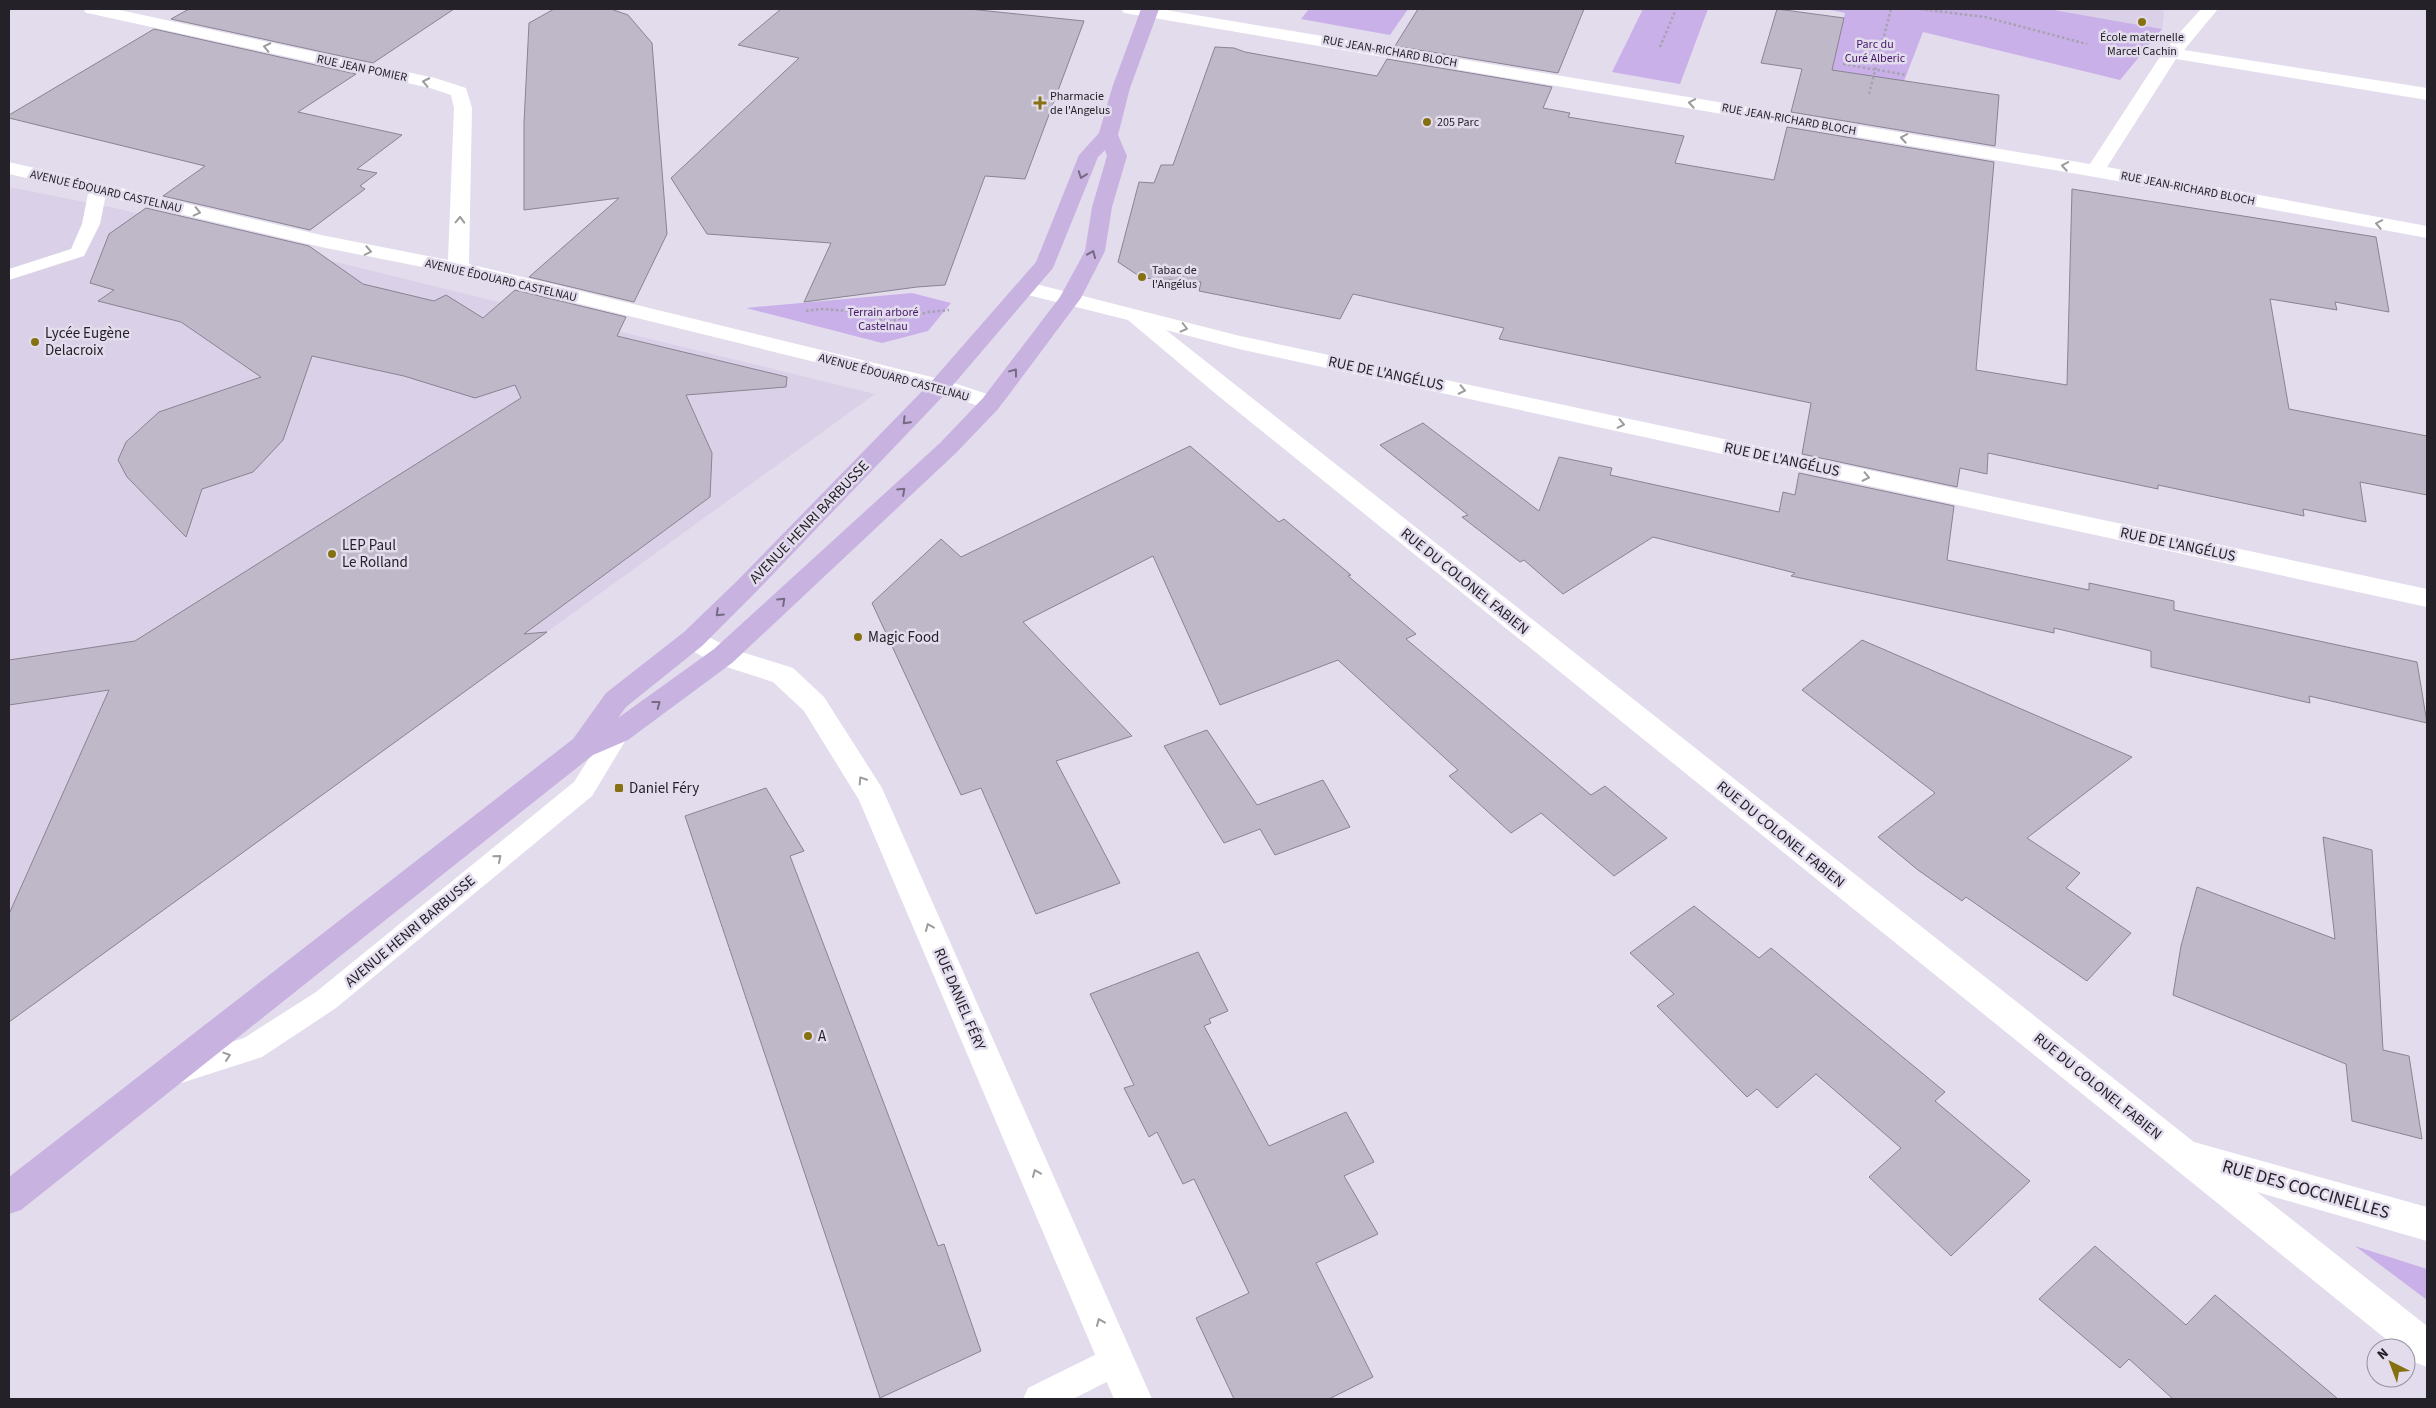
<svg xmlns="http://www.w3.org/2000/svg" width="2436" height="1408" viewBox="0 0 2436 1408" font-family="'Source Sans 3',sans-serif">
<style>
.built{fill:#dad0e7}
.green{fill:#cab0e9}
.building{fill:#bfb8c8;stroke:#8a8392}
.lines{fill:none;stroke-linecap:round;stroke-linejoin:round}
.path{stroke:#a7a2b0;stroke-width:2.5;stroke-dasharray:2.5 2.5;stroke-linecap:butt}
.service{fill:#fff;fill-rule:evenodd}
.minor{fill:#fff;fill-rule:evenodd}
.primary{fill:#c8b2e0;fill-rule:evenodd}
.oneway{stroke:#9c9b9e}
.oneway2{stroke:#766a84}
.poi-dot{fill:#857111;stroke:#e3dced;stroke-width:2}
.labels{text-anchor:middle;stroke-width:5;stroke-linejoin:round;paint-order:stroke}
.far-poi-label{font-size:12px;fill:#242128;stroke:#e3dced;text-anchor:start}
.far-park-label{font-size:12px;fill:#451869;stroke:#e3dced}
.far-street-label{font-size:12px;fill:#242128;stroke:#e3dced}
.poi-label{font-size:15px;fill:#242128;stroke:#e3dced;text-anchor:start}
.street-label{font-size:15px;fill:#242128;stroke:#e3dced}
.near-street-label{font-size:18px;fill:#242128;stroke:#e3dced}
</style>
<rect width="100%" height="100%" fill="#e3dced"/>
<g class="built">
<polygon points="2048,9 2163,9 2164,14 2162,29"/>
<polygon points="9,187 115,208 875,394 9,1022"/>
</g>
<g class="green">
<polygon points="1309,9 1408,9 1390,35 1301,19"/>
<polygon points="1643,9 1708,9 1680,84 1612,72"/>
<polygon points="1826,9 2048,9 2162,29 2120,80 1923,32 1904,81 1824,102 1845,13"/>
<polygon points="912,293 951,303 928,331 882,343 746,308"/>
<polygon points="2355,1246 2427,1269 2427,1300"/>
</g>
<g class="building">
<polygon points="189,9 454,9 373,63 171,19"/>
<polygon points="554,9 611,9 628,15 652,43 667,234 634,302 529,277 619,198 524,210 524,123 529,23"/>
<polygon points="781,9 969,9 1084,21 1025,179 985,176 945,285 917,287 804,302 831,243 707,234 671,178 799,58 738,45"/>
<polygon points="1418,9 1584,9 1558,73 1395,46"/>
<polygon points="1777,9 1844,18 1832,70 1999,95 1995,146 1791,112 1802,69 1761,63"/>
<polygon points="154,29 356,74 298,112 402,135 357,169 377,173 360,186 365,189 310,230 163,196 205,166 9,118 9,115"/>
<polygon points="1215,47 1234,48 1245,52 1377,76 1387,59 1552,87 1543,108 1570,113 1568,117 1684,136 1675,163 1774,180 1787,127 1994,162 1976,370 2067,385 2072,189 2376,237 2389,312 2335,302 2337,310 2270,299 2289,409 2427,436 2427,495 2360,482 2366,522 2303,509 2304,516 2158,485 2158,489 1988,453 1987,474 1960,468 1957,487 1802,454 1811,403 1499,339 1504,328 1353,294 1340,319 1199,291 1201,282 1142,278 1118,262 1139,182 1154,183 1161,165 1173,165"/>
<polygon points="146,208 309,246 363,284 434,301 446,295 483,318 515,290 626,317 617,336 787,377 786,387 686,395 712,453 710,497 524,634 547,632 9,1022 9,914 109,690 9,705 9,660 135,641 521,398 515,385 475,398 404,376 312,356 283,440 253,472 202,489 186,537 127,477 118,460 126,442 159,412 261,377 181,322 98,301 114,290 90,283 109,234"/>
<polygon points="1423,423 1539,511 1559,457 1612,468 1610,475 1779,512 1783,492 1795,495 1799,473 1954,506 1947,560 2089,590 2089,583 2174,601 2174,610 2417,662 2427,723 2309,696 2310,703 2151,667 2151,651 2054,628 2054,633 1791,576 1795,573 1653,537 1563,594 1524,560 1520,562 1462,517 1468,515 1380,445"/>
<polygon points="1190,446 1279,522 1284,519 1351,575 1348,576 1416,634 1406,639 1591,795 1605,786 1667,838 1614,876 1541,813 1511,833 1449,776 1458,770 1338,660 1220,705 1153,556 1023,622 1132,736 1056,761 1120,883 1036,914 981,788 961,795 872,603 941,539 961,557"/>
<polygon points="1862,640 2132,757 2027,838 2080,873 2066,888 2131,933 2087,981 1966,897 1962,901 1918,870 1878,837 1935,793 1802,690"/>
<polygon points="1207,730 1257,805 1323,780 1350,827 1275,855 1260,829 1224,843 1164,746"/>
<polygon points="766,788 804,851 790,856 938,1246 944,1244 981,1351 880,1398 685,816"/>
<polygon points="2323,837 2372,850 2383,1050 2409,1056 2422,1139 2352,1121 2346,1064 2173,995 2181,946 2197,887 2335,939"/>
<polygon points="1694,906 1759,958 1771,948 1945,1092 1935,1101 2030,1181 1951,1256 1869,1177 1901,1148 1816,1074 1777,1108 1757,1089 1747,1097 1657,1006 1674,994 1630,953"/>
<polygon points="1198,952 1228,1011 1209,1019 1211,1023 1204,1026 1269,1146 1346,1112 1374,1162 1344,1176 1378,1234 1316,1263 1373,1377 1329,1399 1234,1399 1196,1318 1249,1293 1194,1179 1183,1184 1157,1132 1149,1137 1124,1088 1134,1085 1090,994"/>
<polygon points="2095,1246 2186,1325 2215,1295 2338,1399 2173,1399 2129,1359 2120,1368 2039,1299"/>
</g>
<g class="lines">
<g class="path">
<polyline points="1920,9 1985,17 2087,44"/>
<polyline points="1660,47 1676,9"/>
<polyline points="1843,64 1907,75"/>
<polyline points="1869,94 1891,9"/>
<polyline points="806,311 821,309 863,312 887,322 929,312 949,310"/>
</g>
<g class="service">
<polygon points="98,184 104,185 107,189 100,224 84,256 9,280 9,269 71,249 82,224 89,189 92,185"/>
<polygon points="618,724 627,727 630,733 592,796 336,1008 262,1057 175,1085 165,1081 161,1072 165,1063 244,1038 316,992 574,782 609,727"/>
<polygon points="1117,1344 1128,1349 1133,1360 1128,1371 1073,1399 1023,1399 1028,1388"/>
</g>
<g class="minor">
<polygon points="83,9 115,9 435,78 466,88 472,108 469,264 948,381 999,398 1003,403 999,408 991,410 933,391 458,274 321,247 9,174 9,162 321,235 448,260 454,108 451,95 430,88 92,14 86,13"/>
<polygon points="1121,9 1160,9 2090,164 2165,49 2201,9 2218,9 2184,50 2427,88 2427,100 2176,59 2107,167 2427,226 2427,238 2095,177 1130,14 1124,13"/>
<polygon points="1028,282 1240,336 2427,589 2427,607 1239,349 1166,330 2194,1142 2427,1207 2427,1241 2257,1192 2427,1326 2427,1367 2414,1362 2406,1356 2406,1348 2397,1348 1216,394 1128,320 1020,293 1017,288 1020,283"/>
<polygon points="693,629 732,649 793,668 824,697 882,788 1152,1399 1114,1399 859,800 804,711 773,682 714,663 684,646 680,639 684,632"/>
</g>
<path class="primary" d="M1141,9H1159L1130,88L1118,135L1127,156L1112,207L1105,251L1081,298L999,408L956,453L732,663L628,740L593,755L21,1210L9,1214V1177L573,739L606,693L684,632L737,581L932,381L1036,262L1079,155L1099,133L1112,88ZM1105,150L1107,156L1092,207L1085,251L1060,297L983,398L940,443L714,649L618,718L626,707L702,646L755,593L948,391L1053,268L1098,157Z"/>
</g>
<defs><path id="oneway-chevron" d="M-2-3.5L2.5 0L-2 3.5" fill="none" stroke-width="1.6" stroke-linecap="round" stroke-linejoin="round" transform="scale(1.25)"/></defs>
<g class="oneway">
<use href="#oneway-chevron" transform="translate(267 47) rotate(-168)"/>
<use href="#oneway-chevron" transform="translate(426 82) rotate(-168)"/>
<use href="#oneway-chevron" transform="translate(1692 103) rotate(-170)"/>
<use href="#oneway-chevron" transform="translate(1904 138) rotate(-170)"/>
<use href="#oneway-chevron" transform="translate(2065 166) rotate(-170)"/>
<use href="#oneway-chevron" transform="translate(197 212) rotate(13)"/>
<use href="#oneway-chevron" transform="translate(460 220) rotate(-88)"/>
<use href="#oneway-chevron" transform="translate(2379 224) rotate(-169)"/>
<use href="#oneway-chevron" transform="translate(368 251) rotate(11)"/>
<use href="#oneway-chevron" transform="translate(1184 328) rotate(14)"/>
<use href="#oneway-chevron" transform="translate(1462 390) rotate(12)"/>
<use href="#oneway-chevron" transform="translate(1621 424) rotate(12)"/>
<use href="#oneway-chevron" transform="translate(1866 477) rotate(12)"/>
<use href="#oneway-chevron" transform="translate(862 780) rotate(-123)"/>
<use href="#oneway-chevron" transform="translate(498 858) rotate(-40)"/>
<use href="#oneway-chevron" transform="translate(929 927) rotate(-113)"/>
<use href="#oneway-chevron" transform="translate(227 1056) rotate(-18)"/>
<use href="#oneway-chevron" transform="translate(1036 1173) rotate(-113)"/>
<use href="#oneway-chevron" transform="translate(1100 1322) rotate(-113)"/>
</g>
<g class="oneway2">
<use href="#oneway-chevron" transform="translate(1082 175) rotate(110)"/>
<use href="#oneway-chevron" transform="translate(1092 254) rotate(-67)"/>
<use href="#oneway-chevron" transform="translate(1014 372) rotate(-53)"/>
<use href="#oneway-chevron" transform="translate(906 421) rotate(134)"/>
<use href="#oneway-chevron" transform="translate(902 491) rotate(-43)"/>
<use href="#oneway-chevron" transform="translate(782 601) rotate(-43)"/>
<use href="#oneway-chevron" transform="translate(719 613) rotate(136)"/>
<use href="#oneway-chevron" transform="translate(657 704) rotate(-37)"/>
</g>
<g class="poi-dot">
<circle cx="2142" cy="22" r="5"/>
<path d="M1037.5 95.5h5v5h5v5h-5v5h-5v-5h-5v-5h5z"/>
<circle cx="1427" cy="122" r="5"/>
<circle cx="1142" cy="277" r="5"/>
<circle cx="35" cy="342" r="5"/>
<circle cx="332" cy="554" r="5"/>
<circle cx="858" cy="637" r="5"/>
<rect x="614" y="783" width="10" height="10" rx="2.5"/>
<circle cx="808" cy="1036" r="5"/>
</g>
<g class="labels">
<g class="far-poi-label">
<text x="2142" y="41" text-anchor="middle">École maternelle<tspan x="2142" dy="14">Marcel Cachin</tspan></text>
<text x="1050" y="100">Pharmacie<tspan x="1050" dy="14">de l'Angelus</tspan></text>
<text x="1437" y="126">205 Parc</text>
<text x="1152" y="274">Tabac de<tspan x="1152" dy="14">l'Angélus</tspan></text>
</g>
<g class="far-park-label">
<text x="1875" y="48">Parc du<tspan x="1875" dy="14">Curé Alberic</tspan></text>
<text x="883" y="316">Terrain arboré<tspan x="883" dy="14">Castelnau</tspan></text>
</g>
<g class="far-street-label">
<text transform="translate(1390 51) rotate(10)" y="4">RUE JEAN-RICHARD BLOCH</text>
<text transform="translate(362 68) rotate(12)" y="4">RUE JEAN POMIER</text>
<text transform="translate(1789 119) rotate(10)" y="4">RUE JEAN-RICHARD BLOCH</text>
<text transform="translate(2188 188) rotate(11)" y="4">RUE JEAN-RICHARD BLOCH</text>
<text transform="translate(106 191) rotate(13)" y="4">AVENUE ÉDOUARD CASTELNAU</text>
<text transform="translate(501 280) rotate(13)" y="4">AVENUE ÉDOUARD CASTELNAU</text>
<text transform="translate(894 377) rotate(15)" y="4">AVENUE ÉDOUARD CASTELNAU</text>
</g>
<g class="poi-label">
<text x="45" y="338">Lycée Eugène<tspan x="45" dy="17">Delacroix</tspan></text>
<text x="342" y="550">LEP Paul<tspan x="342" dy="17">Le Rolland</tspan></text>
<text x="868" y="642">Magic Food</text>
<text x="629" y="793">Daniel Féry</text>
<text x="818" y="1041">A</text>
</g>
<g class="street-label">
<text transform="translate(1386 373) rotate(12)" y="5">RUE DE L'ANGÉLUS</text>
<text transform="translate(1782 459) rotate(12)" y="5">RUE DE L'ANGÉLUS</text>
<text transform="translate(809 522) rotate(-46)" y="5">AVENUE HENRI BARBUSSE</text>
<text transform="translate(2178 544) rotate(12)" y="5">RUE DE L'ANGÉLUS</text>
<text transform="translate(1465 581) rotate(39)" y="5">RUE DU COLONEL FABIEN</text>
<text transform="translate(1781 834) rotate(39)" y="5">RUE DU COLONEL FABIEN</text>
<text transform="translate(410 931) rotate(-40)" y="5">AVENUE HENRI BARBUSSE</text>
<text transform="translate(960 999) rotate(67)" y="5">RUE DANIEL FÉRY</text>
<text transform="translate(2098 1086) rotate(39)" y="5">RUE DU COLONEL FABIEN</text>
</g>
<g class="near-street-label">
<text transform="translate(2306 1189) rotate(16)" y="6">RUE DES COCCINELLES</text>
</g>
</g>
<rect width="2436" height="1408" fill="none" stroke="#242128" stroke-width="20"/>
<g transform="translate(2391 1363) rotate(318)"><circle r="24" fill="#e3dced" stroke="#97919e"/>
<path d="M0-4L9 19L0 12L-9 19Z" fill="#857111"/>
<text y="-8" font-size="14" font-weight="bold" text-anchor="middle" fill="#242128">N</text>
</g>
</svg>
